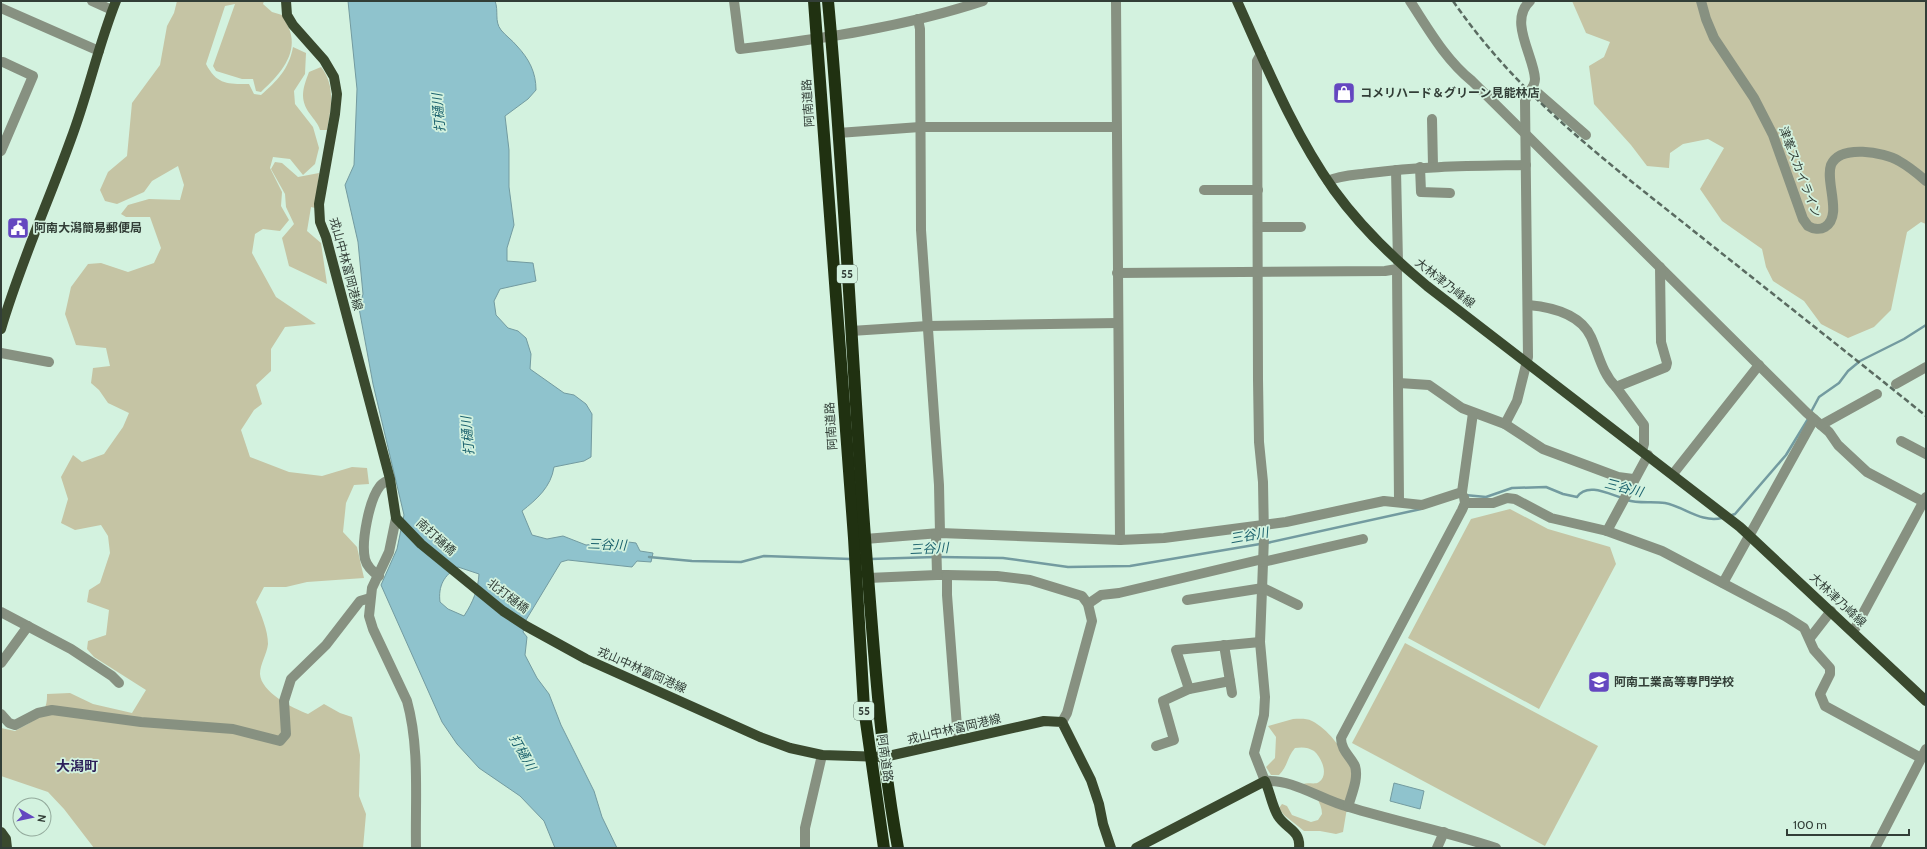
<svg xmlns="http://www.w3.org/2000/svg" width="1927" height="849" viewBox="0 0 1927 849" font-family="Cabin,'Noto Sans JP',sans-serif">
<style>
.green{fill:#c5c4a4}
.water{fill:#8fc3cd;stroke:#739ba0;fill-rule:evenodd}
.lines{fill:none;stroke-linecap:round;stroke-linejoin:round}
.stream{stroke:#739ba0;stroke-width:2.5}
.minor{stroke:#879181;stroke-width:10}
.major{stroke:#3a492e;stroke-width:10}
.highway{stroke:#203111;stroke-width:12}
.rail{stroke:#5a6b61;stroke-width:2.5;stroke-dasharray:6 3;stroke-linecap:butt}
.labels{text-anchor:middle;stroke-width:3.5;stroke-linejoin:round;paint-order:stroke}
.shield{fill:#d3f2df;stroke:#627469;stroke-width:1}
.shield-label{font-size:11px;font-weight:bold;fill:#323e37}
.poi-label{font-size:12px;font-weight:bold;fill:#323e37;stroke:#d3f2df;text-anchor:start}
.street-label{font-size:12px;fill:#323e37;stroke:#d3f2df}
.water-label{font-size:13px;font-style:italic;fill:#185f6b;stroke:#d3f2df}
.quarter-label{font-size:14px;font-weight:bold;fill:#2c1f59;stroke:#d3f2df}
</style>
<rect width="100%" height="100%" fill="#d3f2df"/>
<g class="green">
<path d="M177,1H264L263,4L272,12L282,15C285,21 290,28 291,35C296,58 276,78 261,92L256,91L253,79H242L216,71L213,66L235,4L225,6L206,64C217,85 228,84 249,84L254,94L261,95C277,81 289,69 293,47L306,53L305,74L294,91L295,104L313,127L319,148L315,164L303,175L290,159L273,157L270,168L282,192L281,206L289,220L280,231L263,229L255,234L252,253L276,297L316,324L285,327L271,349V371L256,385L262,404L254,410L241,430L250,457L289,472L322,476L352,467L367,468L369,484L354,485L346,503L343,532L357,547L364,578L307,582L286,587H264L256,602C261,615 268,630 268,644C267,654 260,664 260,674C261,692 292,708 308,714L324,704L340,713L352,717L360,755L359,796L366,814L363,848H94L64,809L48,792L1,776V728L15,731C32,721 48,717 47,694L70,693L93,704L132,713L146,690L94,657L87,649L88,641L106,635L109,610L87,602L89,590L100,583L110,553L108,536L101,525L75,530L61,523L68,499L61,477L73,455L82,462L104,454L123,427L129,413L108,403L99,390L91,383L93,368L110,366L106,348L76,345L65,314L71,287L88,264L101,263L128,272L154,263L161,248L150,217H126L121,214L128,205L149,199L180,200L184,185L178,166L152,181L144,192L117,204L105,201L100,190L108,172L127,156L132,103L160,65L167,26L174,13Z"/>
<polygon points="1572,1 1926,1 1926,224 1921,222 1907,232 1891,310 1874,327 1848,338 1821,324 1804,301 1773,281 1766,267 1762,249 1722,221 1700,189 1724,148 1708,139 1683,144 1670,153 1669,168 1647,166 1631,145 1594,104 1589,66 1604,57 1610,42 1586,33"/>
<path d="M321,67C336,86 331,109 327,130H320C318,123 314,120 310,114C299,99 303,88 309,72Z"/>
<polygon points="275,162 282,163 298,177 319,173 315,208 311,207 307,231 321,243 327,284 289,266 282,238 294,224 286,207 285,194 271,169"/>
<polygon points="1510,509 1548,529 1610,547 1616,564 1539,709 1408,638 1471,519"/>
<polygon points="1405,643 1598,746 1545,846 1352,743"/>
<path d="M1293,719C1299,719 1306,718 1312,721C1330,730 1346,754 1353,772L1343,832L1336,834L1320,831H1304L1284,815L1279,808L1282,804L1287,806L1292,815L1311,822L1318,820L1322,814C1322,803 1313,790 1303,784C1308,782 1315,785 1319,782C1329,775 1322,758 1314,751C1308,747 1302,747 1295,748C1287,757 1288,766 1279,775H1271L1266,767L1275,758L1276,737L1268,726Z"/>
</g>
<g class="water">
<path d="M348,1H495C499,11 494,21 501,30C506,36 512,40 517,46C529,59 536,72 536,90L528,99L505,116L509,150V187L514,225L507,248V261L533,263L536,281L500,289L494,301L496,315L508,328L518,331L526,338L531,354L530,369L564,393L574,395L586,404L592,414L591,457L584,461L554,467C551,487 537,499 522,511L532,535L547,539L563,536L586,545L621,541L636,543L640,551L653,553L651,562L637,561L632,567L568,560L561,562L526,620L523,632L527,637L525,655L537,678L549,694L561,725L594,791L602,817L617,848H555L544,821L520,796L479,768L457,744L442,722L381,585L397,549L404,515L373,384L359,308L363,294L358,242L345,185L354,165L357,89ZM458,567L479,574C478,590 473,602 464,616L448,609L440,602C438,586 444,575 458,567Z"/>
<polygon points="1394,783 1424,791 1420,809 1390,801"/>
</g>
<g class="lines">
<g class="stream">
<polyline points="1811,412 1819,397 1839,383 1848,371 1860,361 1904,339 1926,325"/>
<path d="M1465,495L1486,497L1512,488L1546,487L1563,494L1577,497C1587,482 1609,494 1622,498"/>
<path d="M1627,500C1639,504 1652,501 1665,503C1685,507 1701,523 1722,518"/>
<polyline points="1729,516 1735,514 1786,455 1808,419"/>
<polyline points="1267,543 1421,509"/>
<polyline points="649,557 692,561 741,562 764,556 851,559"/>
<polyline points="940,557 1003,558 1068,567 1130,566 1260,544"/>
<polyline points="870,559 935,557"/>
</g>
<g class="minor">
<polyline points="92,1 112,10"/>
<path d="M734,1L740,49C821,39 904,27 983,1"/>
<polyline points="1116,1 1120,540"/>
<path d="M1410,1C1429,30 1445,59 1472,81L1807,413L1829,432L1838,445L1867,472L1926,503"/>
<path d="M1701,1L1706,19L1714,38L1754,98L1773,135L1803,219L1808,226C1813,229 1820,230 1825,227C1843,216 1825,182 1831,165C1840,144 1884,152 1899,161C1908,166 1918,174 1926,181"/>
<polyline points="1,8 99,51"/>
<polyline points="918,19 920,29 921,230 939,485 940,533"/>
<path d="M1261,54L1257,61L1258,380L1259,442L1263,482L1264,537L1260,642L1265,697L1264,715L1254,753L1265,781C1294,779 1321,800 1349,807C1398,822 1448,832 1496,848"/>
<polyline points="1532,88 1586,135"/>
<polyline points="1432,119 1433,166"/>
<polyline points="838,133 920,127 1116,127"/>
<polyline points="1,151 33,76 3,62"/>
<polyline points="1420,167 1421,192 1450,193"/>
<polyline points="1396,170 1398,262"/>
<path d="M1328,181C1340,175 1356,175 1370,173C1422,166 1474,166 1526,165"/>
<polyline points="1204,190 1258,190"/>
<polyline points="1258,227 1301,227"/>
<polyline points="1397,269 1399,501"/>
<polyline points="1117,273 1385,271 1397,269 1400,264"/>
<path d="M1528,305C1551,307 1580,313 1591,337C1599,355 1602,373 1616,387"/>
<polyline points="851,331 928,326 1118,323"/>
<polyline points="1,353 49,362"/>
<polyline points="1399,383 1429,385 1462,408 1505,424 1543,449 1618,477 1633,479"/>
<polyline points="1896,384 1926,367"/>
<path d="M1505,424L1517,401L1528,357L1525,101C1527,93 1535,88 1535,79C1534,56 1508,21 1530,1"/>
<polyline points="1821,425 1877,394"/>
<polyline points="1901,441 1926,454"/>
<polyline points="1642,451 1644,444 1644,425 1616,387 1666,367 1667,363 1661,342 1660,267"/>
<polyline points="1673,474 1759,365"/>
<polyline points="1465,503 1493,503 1507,498 1515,499 1551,518 1607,531 1662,551 1785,616 1804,628 1814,650 1830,668 1830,674 1820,694 1825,706 1921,758"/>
<path d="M396,518L389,552L372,588L369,616L373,629L407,701C420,748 415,800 416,848"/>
<polyline points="1607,531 1648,455"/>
<polyline points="865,539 940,533 1120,540 1164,538 1286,522 1384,501 1422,505 1462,492 1473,413"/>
<polyline points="1263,562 1363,539"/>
<polyline points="937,575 947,575 947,595 958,740"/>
<polyline points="947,575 997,576 1030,580 1082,596 1088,604 1092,621 1067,713 1062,722"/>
<path d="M379,576C373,572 367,567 365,559C361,542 369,500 380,486C382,483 387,481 390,479"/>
<polyline points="868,578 937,575 936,534"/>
<polyline points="1723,583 1814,419"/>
<polyline points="1187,600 1263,588 1298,605"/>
<polyline points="1088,604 1101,595 1119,593 1263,559"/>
<polyline points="1,612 71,649 112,676 119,683"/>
<polyline points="1853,632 1926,497"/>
<polyline points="1810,638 1831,611"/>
<polyline points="1224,645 1232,693"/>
<polyline points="1,663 28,626"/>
<polyline points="1189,689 1176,650 1260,642"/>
<polyline points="1,714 9,723 15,725 38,713 52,710 141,722 233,729 280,741 286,734 284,701 291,679 326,645 360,601 370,598"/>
<polyline points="1156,746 1174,740 1163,701 1189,689 1230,681"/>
<path d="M1348,807C1351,795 1359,779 1355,766C1350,756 1341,750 1341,738L1462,510L1465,503L1464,497"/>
<polyline points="805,848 805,828 822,755"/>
<polyline points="1437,848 1444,832"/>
<polyline points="1875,848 1926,749"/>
</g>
<g class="major">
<polyline points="286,1 287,15 293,25 324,60 334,77 337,94 335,114 319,204 320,222 326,237 390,479 396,518 421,544 503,611 526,626 586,659 760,737 790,748 822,755 884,757 1044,721 1062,722 1091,780 1099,804 1103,824 1111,848"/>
<path d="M1237,1C1266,65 1293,132 1334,190C1360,226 1393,258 1427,286L1740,527L1926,701"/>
<path d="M1,329C20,264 48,203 71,139C88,94 98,46 116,1"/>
<polyline points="1,832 6,839 7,848"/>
<path d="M1136,848L1265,781C1270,792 1272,806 1278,816C1286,829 1301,830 1299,848"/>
</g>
<g class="highway">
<polyline points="814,1 854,538 864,708 884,848"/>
<path d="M828,1C845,184 852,368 866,551C874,650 880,750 898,848"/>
</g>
<path class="rail" d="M1453,1C1518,95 1602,158 1690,228C1769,291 1848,353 1926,416"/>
</g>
<defs>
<g id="shop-square" transform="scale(1.15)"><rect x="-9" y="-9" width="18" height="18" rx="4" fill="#6447c0" stroke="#d3f2df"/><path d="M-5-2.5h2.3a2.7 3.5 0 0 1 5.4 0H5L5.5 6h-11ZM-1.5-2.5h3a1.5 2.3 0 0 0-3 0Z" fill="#fff"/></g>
<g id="civic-square" transform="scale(1.15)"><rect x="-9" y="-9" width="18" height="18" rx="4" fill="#6447c0" stroke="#d3f2df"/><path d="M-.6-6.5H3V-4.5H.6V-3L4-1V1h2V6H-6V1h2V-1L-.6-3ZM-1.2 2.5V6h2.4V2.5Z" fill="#fff"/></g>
<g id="university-square" transform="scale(1.15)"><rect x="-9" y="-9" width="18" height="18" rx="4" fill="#6447c0" stroke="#d3f2df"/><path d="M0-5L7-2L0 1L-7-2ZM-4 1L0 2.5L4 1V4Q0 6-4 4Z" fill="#fff"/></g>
</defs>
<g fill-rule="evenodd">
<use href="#shop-square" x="1344" y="93"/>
<use href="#civic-square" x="18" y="228"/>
<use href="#university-square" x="1599" y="682"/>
</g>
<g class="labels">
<g class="shield">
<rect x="837" y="265" width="20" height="18" rx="3"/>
<rect x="854" y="702" width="20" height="18" rx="3"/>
</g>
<g class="shield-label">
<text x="847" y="278">55</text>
<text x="864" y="715">55</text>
</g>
<g class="poi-label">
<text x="1360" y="97">コメリハード＆グリーン見能林店</text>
<text x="34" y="232">阿南大潟簡易郵便局</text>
<text x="1614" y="686">阿南工業高等専門学校</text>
</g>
<g class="street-label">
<text transform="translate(808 103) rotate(-94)" y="4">阿南道路</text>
<text transform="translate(1800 172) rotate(69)" y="4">津峯スカイライン</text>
<text transform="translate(346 264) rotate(75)" y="4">戎山中林富岡港線</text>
<text transform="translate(1445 283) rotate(38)" y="4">大林津乃峰線</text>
<text transform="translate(831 426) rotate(-94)" y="4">阿南道路</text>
<text transform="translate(436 537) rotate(42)" y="4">南打樋橋</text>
<text transform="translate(508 596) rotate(37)" y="4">北打樋橋</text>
<text transform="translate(1838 600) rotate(43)" y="4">大林津乃峰線</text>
<text transform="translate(642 670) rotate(24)" y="4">戎山中林富岡港線</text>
<text transform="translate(954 729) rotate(-13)" y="4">戎山中林富岡港線</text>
<text transform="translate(885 758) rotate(82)" y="4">阿南道路</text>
</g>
<g class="water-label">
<text transform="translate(438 113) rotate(-95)" y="5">打樋川</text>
<text transform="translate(467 436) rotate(-95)" y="5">打樋川</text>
<text transform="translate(1624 487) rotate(14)" y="5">三谷川</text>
<text transform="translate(1249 535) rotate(-10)" y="5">三谷川</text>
<text transform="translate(607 544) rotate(2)" y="5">三谷川</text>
<text transform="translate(929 548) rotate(-3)" y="5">三谷川</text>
<text transform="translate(523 752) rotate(60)" y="5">打樋川</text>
</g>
<g class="quarter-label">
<text x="77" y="771">大潟町</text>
</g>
</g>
<rect width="1927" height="849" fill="none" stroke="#323e37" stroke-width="4"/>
<g transform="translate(32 817) rotate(99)"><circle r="19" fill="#d3f2df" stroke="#93aa9c"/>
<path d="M0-3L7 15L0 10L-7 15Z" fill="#6447c0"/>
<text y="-6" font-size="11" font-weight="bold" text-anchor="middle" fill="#323e37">N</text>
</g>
<path d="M1787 829v6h122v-6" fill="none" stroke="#323e37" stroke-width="2"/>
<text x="1793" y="829" font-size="12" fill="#323e37" stroke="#d3f2df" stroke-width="3" paint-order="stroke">100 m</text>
</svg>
